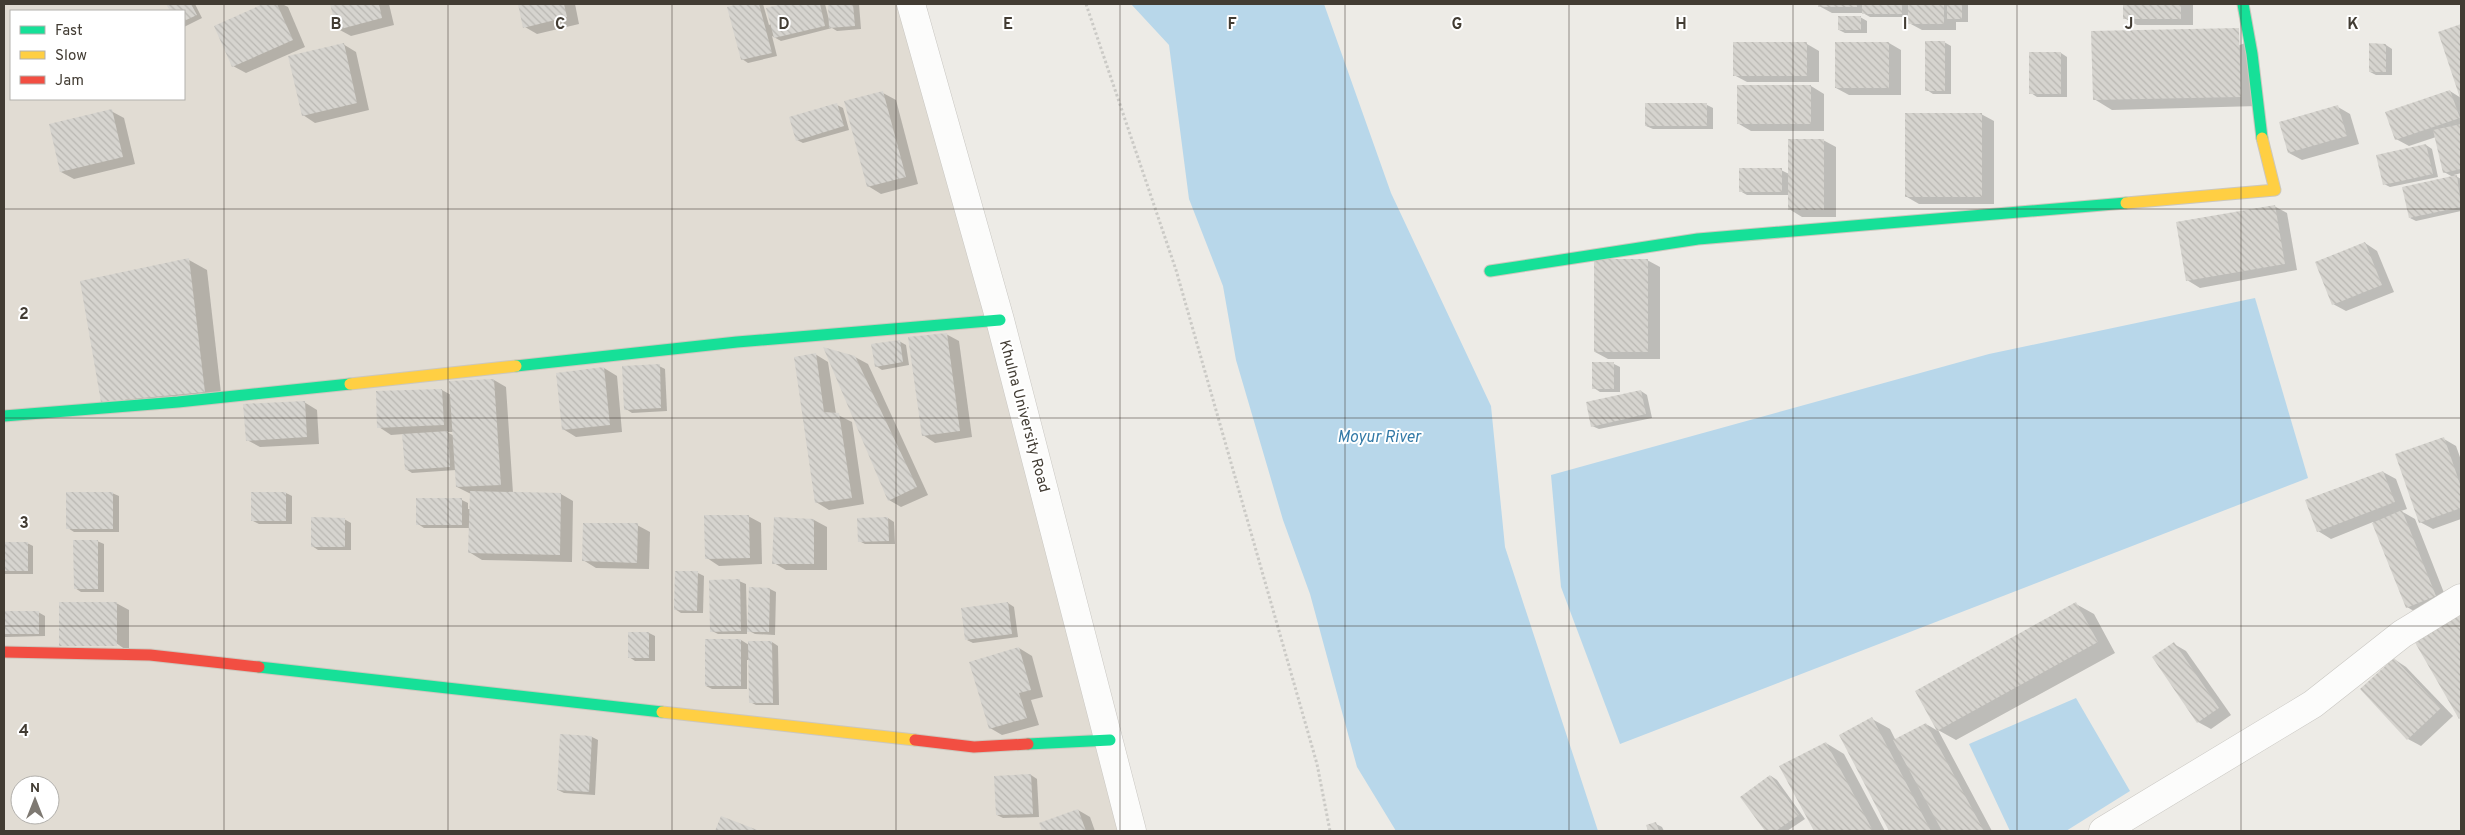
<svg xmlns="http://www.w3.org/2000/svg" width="2465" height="835" viewBox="0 0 2465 835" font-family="Overpass,sans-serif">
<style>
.residential{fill:#e1dcd3;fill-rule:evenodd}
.water{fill:#b8d7ea}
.shadow{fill:#0003;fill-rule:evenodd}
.building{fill:url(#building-back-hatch)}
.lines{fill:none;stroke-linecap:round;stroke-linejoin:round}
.street-casing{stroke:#c9c7c2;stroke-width:29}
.fast-casing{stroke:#ccc7bd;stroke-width:13}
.slow-casing{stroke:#ccc7bd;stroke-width:13}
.jam-casing{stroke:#ccc7bd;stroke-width:13}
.path{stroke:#cbcac6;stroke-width:3;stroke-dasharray:2.5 2.5;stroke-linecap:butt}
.street{stroke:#fcfcfb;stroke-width:28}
.fast{stroke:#16e098;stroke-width:11}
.slow{stroke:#ffcf43;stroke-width:11}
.jam{stroke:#f24e42;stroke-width:11}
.grid{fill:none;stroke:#423c33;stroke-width:1;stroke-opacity:0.55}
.labels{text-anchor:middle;stroke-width:4;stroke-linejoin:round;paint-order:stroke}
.street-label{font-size:15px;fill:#423c33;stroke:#fff}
.water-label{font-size:16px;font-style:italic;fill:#337aa7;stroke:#fff}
.grid-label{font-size:16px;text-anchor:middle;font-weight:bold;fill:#423c33;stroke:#fff;stroke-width:4;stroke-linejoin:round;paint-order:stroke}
</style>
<defs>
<pattern id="building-back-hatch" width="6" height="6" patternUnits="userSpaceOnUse" patternTransform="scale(1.25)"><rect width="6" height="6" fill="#d6d4cf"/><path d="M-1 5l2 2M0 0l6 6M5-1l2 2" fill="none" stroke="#b9b7b2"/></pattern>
</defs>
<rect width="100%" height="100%" fill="#edebe6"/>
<path class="residential" d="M4,4H914L1123,831H4ZM11,11H184V99H11ZM20,785H50V815H20Z"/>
<g class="water">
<polygon points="1131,4 1324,4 1391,193 1491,406 1505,547 1598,831 1396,831 1357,767 1310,594 1283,520 1236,360 1223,286 1189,199 1169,45"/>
<polygon points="2255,298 2308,478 1620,744 1561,587 1551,475 1989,354"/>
<polygon points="2076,698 2130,791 2066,831 2010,831 1969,744"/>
</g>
<g class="shadow">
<polygon points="167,4 195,4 202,18 184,27 184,11 171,11"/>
<polygon points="266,4 282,4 288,7 305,47 246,73 233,66 215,26"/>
<polygon points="332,4 389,4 394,25 351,36 338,29"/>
<polygon points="519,4 575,4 579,24 537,34 525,27"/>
<polygon points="743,4 763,4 769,25 771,24 768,9 787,4 825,4 829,20 829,4 859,4 861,29 837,31 832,28 781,41 772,36 777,56 748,63 742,59 729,8"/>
<polygon points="1819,4 1968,4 1968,22 1956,22 1956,30 1922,30 1909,23 1909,17 1870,17 1863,13 1832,13 1819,6"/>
<polygon points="2124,4 2193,4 2193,25 2137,25 2124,18"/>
<polygon points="1860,17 1867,21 1867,33 1845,33 1839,30"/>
<polygon points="2461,25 2461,173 2454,175 2461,179 2461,211 2416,221 2410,218 2453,177 2444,172 2436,137 2409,146 2396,139 2450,91 2461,98 2439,32"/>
<polygon points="2256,39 2258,106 2112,110 2094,99"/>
<polygon points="1944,42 1951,46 1951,94 1933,94 1927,90"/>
<polygon points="1889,43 1901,50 1901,95 1849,95 1836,88"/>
<polygon points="343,44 356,52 369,110 315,123 303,115"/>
<polygon points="1807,44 1819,51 1819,82 1747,82 1734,75"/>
<polygon points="2386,45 2392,49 2392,75 2376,75 2370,72"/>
<polygon points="2031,53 2061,53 2067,57 2067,97 2037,97 2031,93"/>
<polygon points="1811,86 1824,94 1824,131 1751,131 1739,124"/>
<polygon points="883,93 896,100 918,184 881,194 868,186"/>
<polygon points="837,105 843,108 849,130 803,143 797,140"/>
<polygon points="1707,105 1713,108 1713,129 1653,129 1646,126"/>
<polygon points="2338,107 2350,114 2359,144 2302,160 2289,153"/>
<polygon points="111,111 124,118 135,164 74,179 61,172"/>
<polygon points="1981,114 1994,121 1994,204 1919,204 1907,197"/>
<polygon points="1823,140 1836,147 1836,217 1802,217 1789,209 1789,195 1747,195 1740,191 1781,170 1789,174"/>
<polygon points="2426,145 2432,149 2438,177 2390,187 2384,184"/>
<polygon points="2274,206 2287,213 2297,270 2200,288 2187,280"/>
<polygon points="2365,243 2377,251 2394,292 2346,311 2333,304"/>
<polygon points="189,260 207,270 222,402 120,411"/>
<polygon points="1647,260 1660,267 1660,359 1608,359 1595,352"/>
<polygon points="946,334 959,341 972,437 935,443 923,435"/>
<polygon points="899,341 906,345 909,365 882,370 876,366"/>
<polygon points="815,354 828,362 836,414 852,422 864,504 829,510 816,502"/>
<polygon points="855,357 868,364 928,495 901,507 889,500"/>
<polygon points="1594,364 1614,364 1620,367 1620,392 1600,392 1594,388"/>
<polygon points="659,366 665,369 667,411 632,413 626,409"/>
<polygon points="604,368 617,376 622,432 576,437 563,429"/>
<path d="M494,380L506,387L513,493L561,494L573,501L572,562L482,560L469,552L470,528H424L418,524L462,500L468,503V509H470L471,494L457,487L456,470L412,473L406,469L404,434L391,435L379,427L442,390L451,395ZM447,432H453L454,436Z"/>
<polygon points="1641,391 1647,395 1652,418 1599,429 1592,426"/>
<polygon points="304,402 317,410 319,444 260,447 247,440"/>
<polygon points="2444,439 2456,446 2461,460 2461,519 2433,529 2420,522"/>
<polygon points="2383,472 2396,479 2407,509 2401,511 2415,519 2448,603 2419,614 2407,607 2373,522 2331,539 2318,531"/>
<polygon points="112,493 119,496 119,532 74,532 68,528"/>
<polygon points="286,493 292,496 292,524 259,524 253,521"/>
<polygon points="748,516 761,523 762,564 719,566 707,558"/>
<polygon points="888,518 894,522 895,544 865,544 859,541"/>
<polygon points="344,519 351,523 351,550 318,550 312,546"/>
<polygon points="775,519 814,520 827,527 827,570 786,570 774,563"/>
<polygon points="637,525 650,532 649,569 596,568 583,560"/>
<polygon points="97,541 104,544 104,592 81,592 75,588"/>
<polygon points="4,543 27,543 33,546 33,574 4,574"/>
<polygon points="676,572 698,573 704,576 703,613 681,613 675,609"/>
<polygon points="739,581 746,584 747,626 749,626 750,588 770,589 776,592 775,635 755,634 747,630 747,634 718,634 712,631"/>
<polygon points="116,603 129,610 129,652 60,604"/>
<polygon points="1008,603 1014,607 1018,637 973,643 967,640"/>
<polygon points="2076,604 2094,614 2115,653 1956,740 1938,730 1992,831 1890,831 1841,736 1872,719 1890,729 1896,741 1926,724 1938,731 1916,692"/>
<polygon points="4,612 38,612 45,616 45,636 5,637"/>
<polygon points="2461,612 2461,719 2414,639"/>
<polygon points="649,633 655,636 655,661 635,661 629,657"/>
<polygon points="741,640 749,645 749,642 772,642 778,646 779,705 756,705 750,702 749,660 747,660 747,689 712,689 706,686"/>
<polygon points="2174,644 2186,651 2231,715 2211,729 2198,722"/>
<polygon points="1019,648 1032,656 1043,697 1031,700 1039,725 1002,735 990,728"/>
<polygon points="2394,659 2406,667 2453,716 2421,746 2408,739"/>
<polygon points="561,735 592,737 598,740 595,795 564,793 558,790"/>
<polygon points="1826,743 1844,754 1885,831 1815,831 1781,767"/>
<polygon points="1031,775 1037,779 1039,817 1003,818 997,815"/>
<polygon points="1771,776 1777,780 1805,819 1787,831 1766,831 1742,797"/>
<polygon points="1078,810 1090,817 1095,831 1043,831 1040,824"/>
<polygon points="1656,824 1662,827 1664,831 1650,831 1648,826"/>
</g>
<g class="building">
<polygon points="166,4 191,4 197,15 184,21 184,11 170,11"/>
<polygon points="263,4 277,4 293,40 232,67 214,26"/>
<polygon points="330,4 379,4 382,18 337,30"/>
<polygon points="518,4 564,4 567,17 523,28"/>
<polygon points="738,4 759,4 772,53 741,60 727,7"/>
<polygon points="782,4 820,4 825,26 774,38 766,8"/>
<polygon points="828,4 853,4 855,26 829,28"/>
<rect x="1818" y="4" width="39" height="3"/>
<rect x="1862" y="4" width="40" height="10"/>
<rect x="1908" y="4" width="36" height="20"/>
<rect x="1947" y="4" width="15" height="15"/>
<rect x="2123" y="4" width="58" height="15"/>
<rect x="1838" y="16" width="23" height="14"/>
<polygon points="2461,24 2461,101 2438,32"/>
<polygon points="2239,28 2241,97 2093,100 2091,31"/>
<rect x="1925" y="41" width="20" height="50"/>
<rect x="1733" y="42" width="74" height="34"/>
<rect x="1835" y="42" width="54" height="46"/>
<polygon points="344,43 357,103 302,116 288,56"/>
<polygon points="2369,43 2386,44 2386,72 2369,72"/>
<rect x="2029" y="52" width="32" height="42"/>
<rect x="1737" y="85" width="74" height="39"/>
<polygon points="2450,90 2460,118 2395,140 2385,112"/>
<polygon points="883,91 906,177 867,187 844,101"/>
<polygon points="837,103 844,126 796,141 789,117"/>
<rect x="1645" y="103" width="62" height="23"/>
<polygon points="2338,105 2347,136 2288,153 2279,122"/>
<polygon points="112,109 123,157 60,172 49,124"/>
<rect x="1905" y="113" width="77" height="84"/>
<polygon points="2461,124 2461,169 2443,173 2433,130"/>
<rect x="1788" y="139" width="36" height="71"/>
<polygon points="2426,144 2433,174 2383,185 2376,155"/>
<rect x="1739" y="168" width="43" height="24"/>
<polygon points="2457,175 2461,207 2409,218 2402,187"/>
<polygon points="2275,205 2285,264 2186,281 2176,222"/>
<polygon points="2365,242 2382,285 2332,305 2315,262"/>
<polygon points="189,258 205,392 101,402 80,281"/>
<rect x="1594" y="259" width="54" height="93"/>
<polygon points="947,333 960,431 922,436 908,337"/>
<polygon points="900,340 903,362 875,367 871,344"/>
<polygon points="823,347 855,356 917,487 888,501"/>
<polygon points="816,353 824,412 839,413 852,498 815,503 794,357"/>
<rect x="1592" y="362" width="22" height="27"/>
<polygon points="660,364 661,408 624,410 622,366"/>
<polygon points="604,367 610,425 562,430 556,373"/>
<polygon points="494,379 501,485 456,487 449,381"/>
<polygon points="442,389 444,425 377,428 376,391"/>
<polygon points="1641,390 1646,414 1591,427 1586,402"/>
<polygon points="305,401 307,437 246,441 243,404"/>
<polygon points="448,431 450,467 405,470 402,434"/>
<polygon points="2444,437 2461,487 2461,508 2419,523 2395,454"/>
<polygon points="2383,471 2395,502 2317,532 2305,500"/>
<polygon points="470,491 561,493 560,555 468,553"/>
<rect x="66" y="492" width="47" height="37"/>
<rect x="251" y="492" width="35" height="29"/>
<rect x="416" y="498" width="46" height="27"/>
<polygon points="2402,510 2436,596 2406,608 2372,523"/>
<polygon points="704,515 749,515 750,558 705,559"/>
<polygon points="311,517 345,518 345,547 311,547"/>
<polygon points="774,517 814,519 814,564 772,564"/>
<polygon points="888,517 889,541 858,542 857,518"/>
<polygon points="583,523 638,523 637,563 582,561"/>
<polygon points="73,540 98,540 98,589 74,589"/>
<rect x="4" y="542" width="24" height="29"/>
<polygon points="675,571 698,571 697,611 674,610"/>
<polygon points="740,579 741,631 710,632 709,580"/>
<polygon points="749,587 770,588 769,632 747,632"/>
<rect x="59" y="602" width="58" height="44"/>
<polygon points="1008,602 1012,634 965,640 961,608"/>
<polygon points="2076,602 2098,642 1937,731 1915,691"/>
<rect x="4" y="611" width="35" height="23"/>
<polygon points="2461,611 2461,717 2459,719 2413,639"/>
<rect x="628" y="632" width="21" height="26"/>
<rect x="705" y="639" width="36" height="47"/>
<polygon points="748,641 772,641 773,703 749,703"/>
<polygon points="2174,642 2219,708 2197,723 2152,657"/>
<polygon points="1019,647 1031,690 1019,693 1027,718 989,729 969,662"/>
<polygon points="2394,658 2441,708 2407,740 2360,689"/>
<polygon points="1872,717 1931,831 1889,831 1839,735"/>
<polygon points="1926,723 1984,831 1942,831 1893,740"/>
<polygon points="560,734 592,736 589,792 557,790"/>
<polygon points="1826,742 1873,831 1814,831 1779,766"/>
<polygon points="1031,774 1033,814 996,815 994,776"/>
<polygon points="1770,775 1799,815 1776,831 1765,831 1740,797"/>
<polygon points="1078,809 1086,831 1042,831 1039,823"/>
<polygon points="721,816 760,831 715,831"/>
<polygon points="1656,822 1659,831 1648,831 1646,825"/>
</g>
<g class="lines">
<g class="street-casing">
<g id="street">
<polyline points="911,4 1000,320 1132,831"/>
<polyline points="2103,831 2313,704 2402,634 2461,598"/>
</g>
</g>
<g class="fast-casing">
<g id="fast">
<polyline points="2243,4 2252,54 2262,138"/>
<polyline points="1490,271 1698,239 2126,203"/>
<polyline points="516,366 737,342 1000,320"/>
<polyline points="4,416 178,402 350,384"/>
<polyline points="259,667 662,712"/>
<polyline points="1028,744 1110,740"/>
</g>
</g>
<g class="slow-casing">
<g id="slow">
<polyline points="2126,203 2275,190 2262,138"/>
<polyline points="350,384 516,366"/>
<polyline points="662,712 915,740"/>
</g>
</g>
<g class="jam-casing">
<g id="jam">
<polyline points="4,652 150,655 259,667"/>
<polyline points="915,740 974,747 1028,744"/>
</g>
</g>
<polyline class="path" points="1086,4 1176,270 1317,764 1330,831"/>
<use href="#street" class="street"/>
<use href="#fast" class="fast"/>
<use href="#slow" class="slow"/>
<use href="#jam" class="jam"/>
</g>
<path class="grid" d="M224,4V831M448,4V831M672,4V831M896,4V831M1120,4V831M1345,4V831M1569,4V831M1793,4V831M2017,4V831M2241,4V831M4,209H2461M4,418H2461M4,626H2461"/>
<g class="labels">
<g class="street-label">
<text transform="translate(1025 416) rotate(75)" y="5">Khulna University Road</text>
</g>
<g class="water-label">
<text x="1379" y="442">Moyur River</text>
</g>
</g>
<g class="grid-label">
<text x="336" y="29">B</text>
<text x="560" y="29">C</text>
<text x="784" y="29">D</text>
<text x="1008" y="29">E</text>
<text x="1232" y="29">F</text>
<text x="1457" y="29">G</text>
<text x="1681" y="29">H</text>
<text x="1905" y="29">I</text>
<text x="2129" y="29">J</text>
<text x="2353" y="29">K</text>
<text x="24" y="319">2</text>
<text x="24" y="528">3</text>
<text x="24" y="736">4</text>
</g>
<rect width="2465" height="835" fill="none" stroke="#423c33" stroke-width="10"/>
<rect x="10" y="10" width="175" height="90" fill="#ffffff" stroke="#b3b1ad"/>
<rect x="20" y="26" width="25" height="8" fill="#16e098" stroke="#b3b1ad"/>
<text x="55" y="35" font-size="15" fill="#423c33">Fast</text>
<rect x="20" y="51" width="25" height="8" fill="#ffcf43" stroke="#b3b1ad"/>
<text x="55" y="60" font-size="15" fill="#423c33">Slow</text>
<rect x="20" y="76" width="25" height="8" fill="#f24e42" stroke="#b3b1ad"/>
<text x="55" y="85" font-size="15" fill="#423c33">Jam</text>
<g transform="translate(35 800)"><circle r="24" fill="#ffffff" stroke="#b3b1ad"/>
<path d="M0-4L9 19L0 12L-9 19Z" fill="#7e7972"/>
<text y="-8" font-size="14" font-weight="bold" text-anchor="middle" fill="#423c33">N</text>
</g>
</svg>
